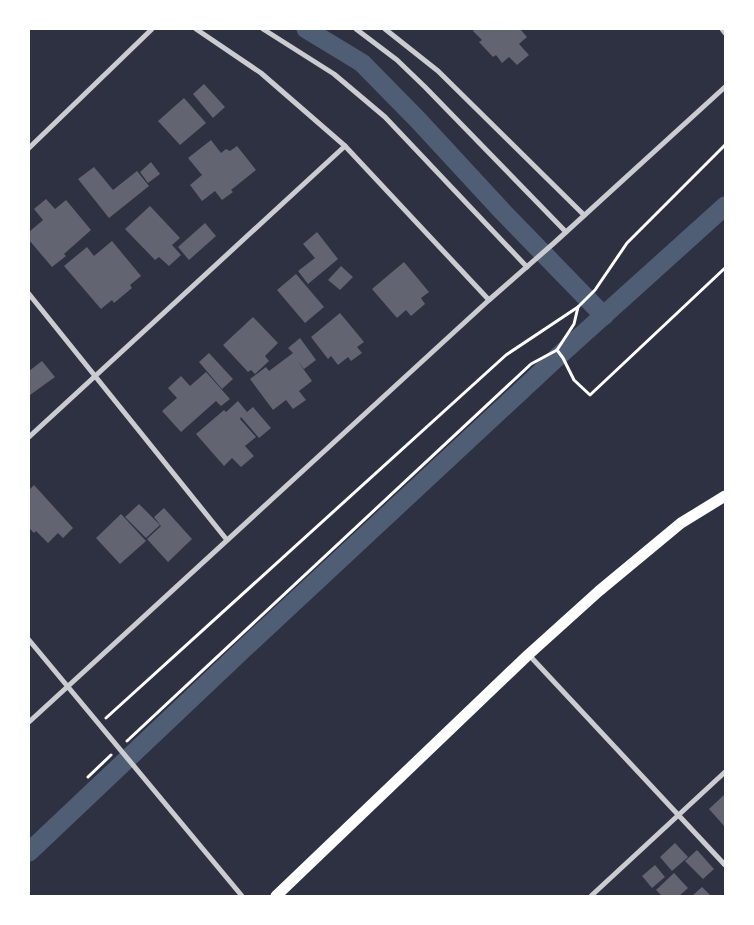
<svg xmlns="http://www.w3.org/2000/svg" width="754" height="925" viewBox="0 0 754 925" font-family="'DM Sans',sans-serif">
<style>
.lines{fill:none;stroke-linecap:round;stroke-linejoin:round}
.canal{stroke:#4f5d75;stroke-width:19}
.building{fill:#626471}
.path{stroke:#fff;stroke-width:3}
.minor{stroke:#caccd0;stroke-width:5}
.primary{stroke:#fff;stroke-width:11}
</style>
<rect width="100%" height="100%" fill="#2d3142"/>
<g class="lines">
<g class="canal">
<polyline points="306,29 362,63 418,120 503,212 604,316"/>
<polyline points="29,852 251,642 552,362 725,206"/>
</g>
</g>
<g class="building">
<polygon points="475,29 520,29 527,37 519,44 529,55 517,65 509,57 502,63 496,55 493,57 479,42 482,40 473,31"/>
<polygon points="204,84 225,107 213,118 193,94"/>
<polygon points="184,98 206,123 180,145 158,121"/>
<polygon points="211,140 221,153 226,149 230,151 237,146 256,170 231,190 233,192 222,200 215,191 202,201 190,185 202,175 188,158"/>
<polygon points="151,162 160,174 148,183 140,172"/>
<polygon points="94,167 113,190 137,171 149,186 109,218 78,179"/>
<polygon points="46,199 55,209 66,200 91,230 64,254 66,256 52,267 29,240 29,232 43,220 34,209"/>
<polygon points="150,206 180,238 172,245 181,255 169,266 159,257 155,260 125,229"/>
<polygon points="205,223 216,236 189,260 178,247"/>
<polygon points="317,232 338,259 308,284 298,271 315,258 303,244"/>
<polygon points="112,241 141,276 130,285 132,288 114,303 112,300 101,309 64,266 87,247 94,256"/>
<polygon points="404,262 429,292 421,298 425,304 411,316 406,310 397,318 372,289"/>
<polygon points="341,266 353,277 340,290 328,280"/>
<polygon points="296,274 324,307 305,323 277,290"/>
<polygon points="340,313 364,342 357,347 362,353 351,361 348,357 338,365 331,356 328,359 311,337"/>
<polygon points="253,317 278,343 265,356 269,361 255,374 251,370 248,372 223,345"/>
<polygon points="300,338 316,360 304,369 297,360 312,381 299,391 306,400 293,409 286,400 273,410 250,379 266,367 269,371 293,353 288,348"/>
<polygon points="209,353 233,379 222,389 199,362"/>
<polygon points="42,361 55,377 30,395 29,393 29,371"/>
<polygon points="206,372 230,399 221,406 216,401 181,432 162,411 177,398 168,388 181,376 190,386"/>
<polygon points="238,401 247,412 253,407 271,428 259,438 241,417 240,419 256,437 245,446 254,456 241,467 232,458 224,466 196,434 224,410 226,412"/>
<polygon points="34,485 73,528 63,538 58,533 48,543 36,531 34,533 29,528 29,490"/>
<polygon points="139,504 160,525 146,538 125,517"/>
<polygon points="164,508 192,539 168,562 147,539 161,526 154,517"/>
<polygon points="121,514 146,541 120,564 96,538"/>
<polygon points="725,794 725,827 709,809"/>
<polygon points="675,843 688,857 672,871 660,857"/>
<polygon points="697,850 714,869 703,879 685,861"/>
<polygon points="655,865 665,877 652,888 642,876"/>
<polygon points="674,873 688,888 679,896 662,896 656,890"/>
<polygon points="702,887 711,896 692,896"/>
</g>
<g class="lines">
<g class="path">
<polyline points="557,350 563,358 574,380 590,395 725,268"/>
<polyline points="106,718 506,355 578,307 595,290 627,243 725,145"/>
<polyline points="127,741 531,364 557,350 574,324 578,307"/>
<polyline points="88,777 111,755"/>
</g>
<g class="minor">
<polyline points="196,29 261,73 345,146 489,300"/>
<polyline points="263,29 334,74 385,117 527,267"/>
<polyline points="356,29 397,60 425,87 566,232"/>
<polyline points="385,29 438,71 584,215"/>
<polyline points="722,29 725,33"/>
<polyline points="29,148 152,29"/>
<polyline points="29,294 227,540"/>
<polyline points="29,437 345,146"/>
<polyline points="29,640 242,896"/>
<polyline points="529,655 725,865"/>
<polyline points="29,722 489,300 554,243 725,87"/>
<polyline points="591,896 725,772"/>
</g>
<polyline class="primary" points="276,896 528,655 599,591 681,523 725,496"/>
</g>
<rect width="754" height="925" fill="none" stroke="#ffffff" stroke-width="60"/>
</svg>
